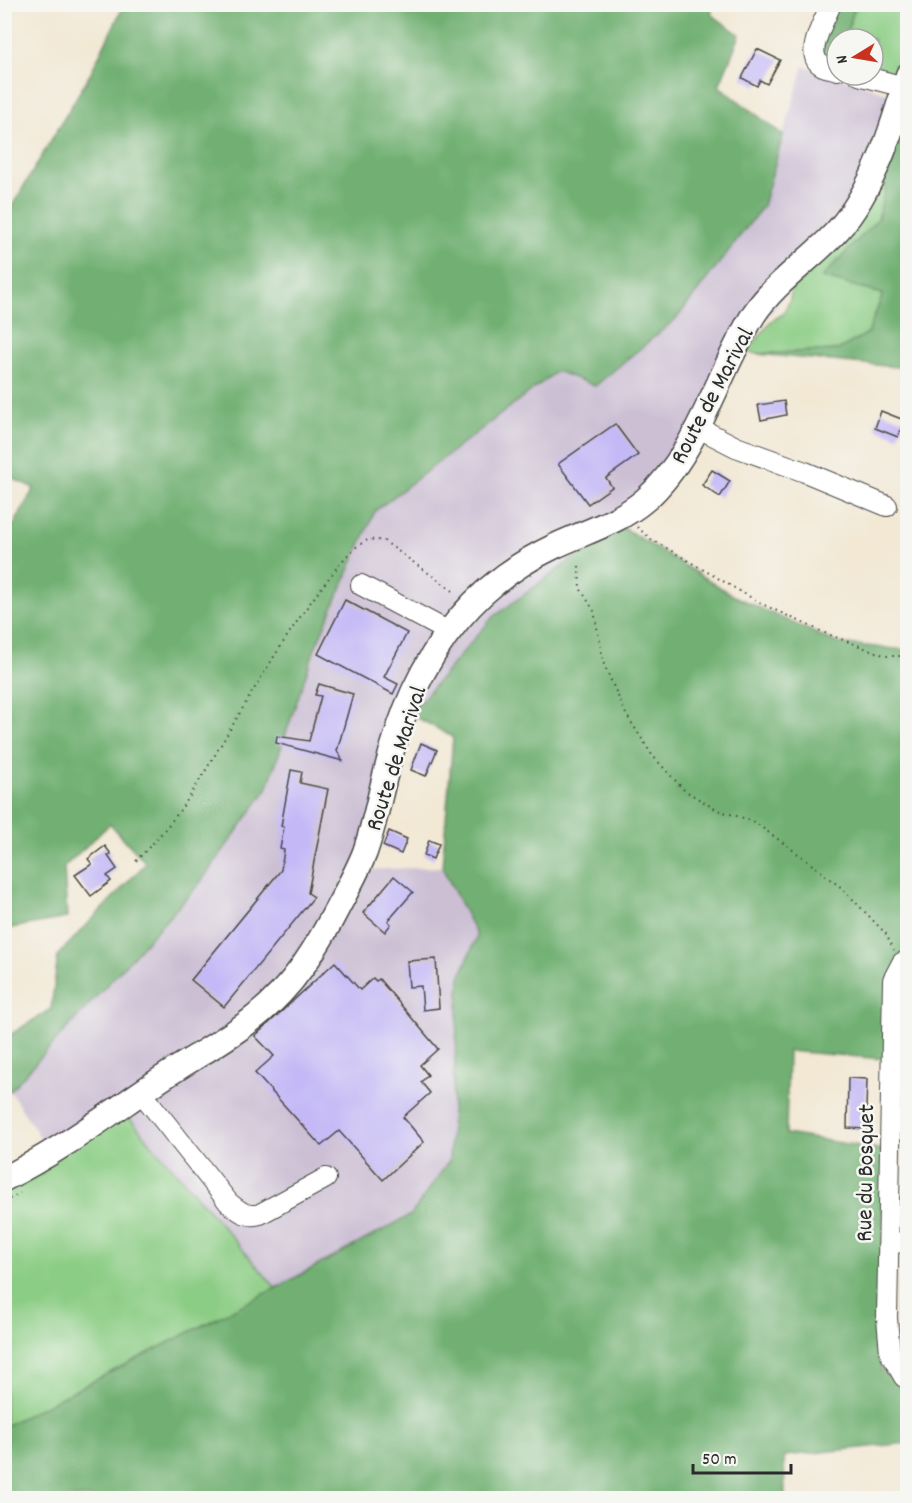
<svg xmlns="http://www.w3.org/2000/svg" width="912" height="1503" viewBox="0 0 912 1503" font-family="Dekko,sans-serif">
<style>
.industrial{fill:#ccbfd4}
.green{fill:#8ccd85;stroke:#5c7c58;stroke-width:1.5}
.forest{fill:#71b072;stroke:#4e6e4e;stroke-width:1.5}
.building{fill:#c4b9f6}
.lines{fill:none;stroke-linecap:round;stroke-linejoin:round}
.minor-casing{stroke:#494744;stroke-width:22}
.major-casing{stroke:#494744;stroke-width:27}
.path{stroke:#494744;stroke-width:2;stroke-dasharray:1.5 4.5;stroke-linecap:butt}
.minor{stroke:#fff;stroke-width:20}
.major{stroke:#fff;stroke-width:24}
.labels{text-anchor:middle;stroke-width:5;stroke-linejoin:round;paint-order:stroke}
.street-label{font-size:24px;fill:#2b2b2b;stroke:#f6f6f2}
</style>
<rect width="100%" height="100%" fill="#f6f6f2"/>
<filter id="ink" filterUnits="userSpaceOnUse"><feTurbulence type="fractalNoise" baseFrequency=".0167" numOctaves="2"/><feDisplacementMap in="SourceGraphic" scale="12" xChannelSelector="R" yChannelSelector="G"/><feConvolveMatrix kernelMatrix="1 2 1 2 8 2 1 2 1" color-interpolation-filters="sRGB"/></filter>
<filter id="wash" filterUnits="userSpaceOnUse"><feTurbulence type="fractalNoise" baseFrequency=".008" numOctaves="4" result="noise"/><feDisplacementMap in="SourceGraphic" scale="24" xChannelSelector="R" yChannelSelector="G"/><feGaussianBlur stdDeviation="1.35" result="paint"/><feColorMatrix in="noise" values="0 0 0 0 0 0 0 0 0 0 0 0 0 0 0 0 0 1.4 0 .05"/><feComposite in="paint" operator="in"/></filter>
<g filter="url(#wash)">
<rect width="100%" height="100%" fill="#f2e8d4"/>
<polygon class="industrial" points="804,66 905,99 890,144 792,285 754,334 747,352 675,475 410,714 361,870 442,867 477,936 460,977 449,1161 411,1215 276,1288 124,1112 54,1159 10,1091 200,883 267,789 315,648 375,511 557,371 763,206 783,135"/>
<g class="green">
<polygon points="856,5 907,5 907,81 873,72 873,39 844,39"/>
<polygon points="875,183 886,186 878,219 823,277 883,294 868,333 838,350 757,354 747,352 771,321 783,314 790,300 792,285"/>
<polygon points="124,1112 276,1288 5,1426 5,1186"/>
</g>
<g class="forest">
<polygon points="124,5 713,5 711,14 740,35 719,86 783,135 763,206 677,318 595,386 557,371 375,511 315,648 267,789 200,883 10,1091 5,1094 5,1038 51,1009 58,955 146,863 110,824 64,867 67,918 5,929 5,541 34,488 5,475 5,218 88,78"/>
<polygon points="837,5 856,5 844,39 837,39 835,63 819,52"/>
<polygon points="907,81 907,368 757,354 838,350 868,333 883,294 822,277 878,219 886,186 875,183"/>
<polygon points="619,525 734,596 837,643 906,650 907,648 907,1061 788,1051 786,1134 884,1150 881,1370 907,1390 907,1443 784,1456 785,1498 5,1498 5,1426 276,1288 411,1215 449,1161 460,977 477,936 442,867 453,737 410,714 492,618"/>
</g>
<g id="blocks">
<g class="building">
<polygon points="757,49 780,60 767,84 760,80 757,86 742,78"/>
<polygon points="784,401 786,415 761,420 758,405"/>
<polygon points="881,411 904,420 898,437 875,428"/>
<polygon points="615,424 638,455 606,478 612,487 588,504 558,464"/>
<polygon points="712,470 730,481 720,497 702,485"/>
<polygon points="345,600 407,633 384,677 398,684 393,694 318,654"/>
<polygon points="319,684 353,694 337,751 343,761 276,743 277,736 309,741 321,696 315,695"/>
<polygon points="421,743 437,750 426,776 411,770"/>
<polygon points="291,770 302,772 300,783 328,789 308,893 314,897 224,1007 191,980 281,870 284,850 280,849 284,827 281,826"/>
<polygon points="389,831 407,839 401,854 383,846"/>
<polygon points="429,840 439,844 433,859 424,855"/>
<polygon points="105,846 111,854 108,856 117,869 107,876 111,881 91,896 75,875 92,864 88,859"/>
<polygon points="394,876 413,892 388,921 391,924 385,932 363,913"/>
<polygon points="436,959 439,1008 423,1010 421,986 409,987 407,961"/>
<polygon points="335,962 360,990 373,978 376,981 379,979 438,1049 420,1065 428,1075 421,1082 430,1093 403,1117 424,1142 383,1180 339,1131 321,1146 255,1073 274,1056 255,1036"/>
<polygon points="848,1078 867,1079 866,1108 870,1108 868,1129 847,1128"/>
</g>
</g>
</g>
<g filter="url(#ink)">
<use href="#blocks" fill-opacity="0" stroke="#494744" stroke-width="1.5"/>
<g class="lines">
<g class="minor-casing">
<g id="minor">
<path d="M831,4C825,20 802,56 823,66C827,68 833,68 837,70"/>
<polyline points="859,75 904,87 908,86"/>
<polyline points="697,427 736,447 805,472 887,506"/>
<polyline points="361,585 449,632"/>
<polyline points="908,964 902,963 893,980 887,1318 890,1353 904,1377 908,1379"/>
<path d="M141,1092L229,1203C239,1211 247,1218 260,1214L326,1178"/>
<polyline points="889,1242 908,1243"/>
</g>
</g>
<g class="major-casing">
<path id="major" d="M4,1179C58,1152 106,1116 155,1083C188,1060 224,1042 255,1017C293,987 317,948 339,905C348,888 358,870 365,852C374,826 379,799 386,772C400,716 421,664 459,619C484,589 517,564 553,547C584,532 618,523 645,500C698,454 717,373 754,314C775,282 812,259 838,230C874,190 893,126 908,75"/>
</g>
<g class="path">
<polyline points="637,527 651,539 762,604 825,633 886,656 908,656"/>
<polyline points="579,566 580,588 594,611 604,665 626,714 652,755 684,790 717,810 753,821 801,856 843,889 886,934 894,950"/>
<path d="M136,861C157,839 177,817 193,791C236,722 273,651 322,587C334,572 346,553 362,543C369,538 375,540 384,541L456,593"/>
<polyline points="4,1202 20,1193"/>
</g>
<use href="#minor" class="minor"/>
<use href="#major" class="major"/>
</g>
</g>
<g class="labels">
<g class="street-label">
<text transform="translate(711 395) rotate(-62)" y="8">Route de Marival</text>
<text transform="translate(395 758) rotate(-72)" y="8">Route de Marival</text>
<text transform="translate(864 1173) rotate(-89)" y="8">Rue du Bosquet</text>
</g>
</g>
<rect width="912" height="1503" fill="none" stroke="#f6f6f2" stroke-width="24"/>
<g transform="translate(855 57) rotate(259)"><circle r="28" fill="#f6f6f2" stroke="#a5a5a2" stroke-width="1.5"/>
<path d="M0-4.5L10 22L0 15L-10 22Z" fill="#c8321e"/>
<text y="-9" font-size="16" font-weight="bold" text-anchor="middle" fill="#2b2b2b">N</text>
</g>
<path d="M693 1464v9h98v-9" fill="none" stroke="#2b2b2b" stroke-width="3"/>
<text x="702" y="1464" font-size="18" fill="#2b2b2b" stroke="#f6f6f2" stroke-width="4.5" paint-order="stroke">50 m</text>
</svg>
